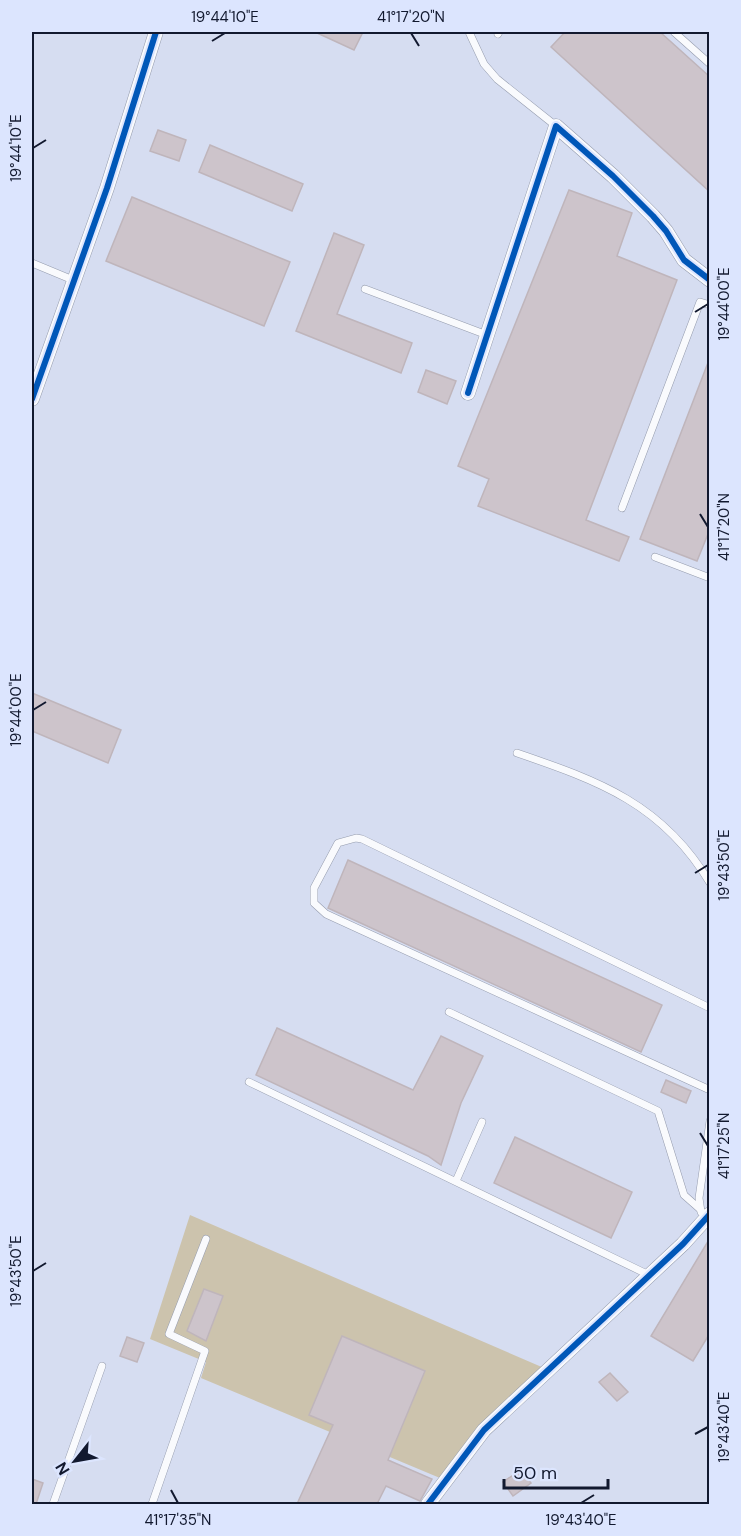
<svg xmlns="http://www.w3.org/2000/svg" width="741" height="1536" viewBox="0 0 741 1536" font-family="'DM Sans',sans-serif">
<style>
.green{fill:#ccc3ad}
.building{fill:#cdc4cb;stroke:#bfb5bb;stroke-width:1.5}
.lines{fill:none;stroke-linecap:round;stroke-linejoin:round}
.lane-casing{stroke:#959cae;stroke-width:8}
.street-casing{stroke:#959cae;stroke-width:15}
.lane{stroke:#f9fafd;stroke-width:7}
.street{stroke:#f9fafd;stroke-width:14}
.cycleway-casing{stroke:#dce5fe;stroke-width:10}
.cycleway{stroke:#0057b8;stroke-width:6}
.ticks{fill:none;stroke:#12192f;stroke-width:2}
.neatline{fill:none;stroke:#12192f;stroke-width:2}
.ticks-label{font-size:15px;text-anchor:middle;fill:#12192f}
</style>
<rect width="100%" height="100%" fill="#d6ddf1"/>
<polygon class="green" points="190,1215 544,1368 440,1478 201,1378 206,1362 150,1339"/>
<g class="building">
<polygon points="315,32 363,32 354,50"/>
<polygon points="565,32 660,32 710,77 710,192 551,47"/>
<polygon points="158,130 186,140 179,161 150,151"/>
<polygon points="210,145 303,184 292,211 199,172"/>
<polygon points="569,190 632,213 617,256 677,280 586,520 629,537 619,561 478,506 489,479 458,466"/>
<polygon points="132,197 290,262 264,326 106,261"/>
<polygon points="334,233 364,245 337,314 412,343 401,373 296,331"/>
<polygon points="709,360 710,529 697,561 640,539"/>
<polygon points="426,370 456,381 447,404 418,392"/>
<polygon points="32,693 121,730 108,763 32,731"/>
<polygon points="348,860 662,1005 641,1052 328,908"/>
<polygon points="277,1028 413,1090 441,1036 483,1056 461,1103 441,1165 428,1156 256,1075"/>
<polygon points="666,1080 691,1091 686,1103 661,1092"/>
<polygon points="515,1137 632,1192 611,1238 494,1183"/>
<polygon points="710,1238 710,1333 693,1361 651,1336"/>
<polygon points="204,1289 223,1296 206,1341 187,1331"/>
<polygon points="342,1336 425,1371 388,1460 432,1479 420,1501 386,1486 377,1504 297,1504 333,1425 309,1415"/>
<polygon points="127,1337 144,1343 137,1362 120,1356"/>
<polygon points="610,1373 628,1392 617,1401 599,1382"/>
<polygon points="522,1469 531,1483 513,1496 503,1482"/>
<polygon points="32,1479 43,1483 36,1504 32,1504"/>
</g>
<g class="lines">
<g class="lane-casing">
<g id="lane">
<polyline points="469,32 484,64 497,79 556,126"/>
<polyline points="674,32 710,64"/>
<polyline points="498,34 499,32"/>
<polyline points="32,263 73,280"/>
<polyline points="365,289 487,335"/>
<polyline points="622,508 700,302 710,305"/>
<polyline points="655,557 710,578"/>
<path d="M517,753C599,781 663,804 710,883"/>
<polyline points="710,1008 362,839 356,838 338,843 314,888 314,903 326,914 710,1090"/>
<polyline points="449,1012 658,1111 684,1195 701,1210"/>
<polyline points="249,1082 649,1275"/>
<polyline points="456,1181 482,1122"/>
<polyline points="701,1212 699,1198 710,1121"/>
<polyline points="53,1504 102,1366"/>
<polyline points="152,1504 205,1351 169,1334 206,1239"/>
</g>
</g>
<g class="street-casing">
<g id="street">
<polyline points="468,393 556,126 613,176 653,216 666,231 684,260 710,280"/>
<polyline points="32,399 107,188 156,32"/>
<polyline points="428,1504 484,1430 683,1244 710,1214"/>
</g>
</g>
<use href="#lane" class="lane"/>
<use href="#street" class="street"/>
<g class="cycleway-casing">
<g id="cycleway">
<polyline points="468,393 556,126 613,176 653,216 666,231 684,260 710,280"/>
<polyline points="32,399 107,188 156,32"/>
<polyline points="428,1504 484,1430 683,1244 710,1214"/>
</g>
</g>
<use href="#cycleway" class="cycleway"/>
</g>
<path class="ticks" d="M411,33L419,46M212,41L225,33M33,148L46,140M695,312L708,304M700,514L708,527M33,710L46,702M695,873L708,865M700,1133L708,1146M33,1271L46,1263M695,1434L708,1427M171,1490L178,1503M581,1503L594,1495"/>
<rect width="741" height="1536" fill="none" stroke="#dce5fe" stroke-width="66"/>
<g transform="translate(75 1461) rotate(239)" stroke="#dce5fe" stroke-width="4.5" paint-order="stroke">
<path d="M0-4.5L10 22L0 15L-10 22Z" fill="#12192f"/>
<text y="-9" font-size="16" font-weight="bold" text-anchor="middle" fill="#12192f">N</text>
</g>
<path d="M504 1479v9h104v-9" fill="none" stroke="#12192f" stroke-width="3"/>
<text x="513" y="1479" font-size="18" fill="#12192f" stroke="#dce5fe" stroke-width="4.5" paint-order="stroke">50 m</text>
<rect x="33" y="33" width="675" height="1470" class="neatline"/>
<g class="ticks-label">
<text x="225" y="22">19°44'10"E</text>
<text x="411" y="22">41°17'20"N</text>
<text transform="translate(16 148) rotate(-90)" y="5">19°44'10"E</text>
<text transform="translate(724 304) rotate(-90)" y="5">19°44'00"E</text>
<text transform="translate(724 527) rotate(-90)" y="5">41°17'20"N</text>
<text transform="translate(16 710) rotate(-90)" y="5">19°44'00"E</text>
<text transform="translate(724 865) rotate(-90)" y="5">19°43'50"E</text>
<text transform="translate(724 1146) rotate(-90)" y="5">41°17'25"N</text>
<text transform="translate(16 1271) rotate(-90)" y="5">19°43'50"E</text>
<text transform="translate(724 1427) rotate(-90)" y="5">19°43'40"E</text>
<text x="178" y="1525">41°17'35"N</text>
<text x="581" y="1525">19°43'40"E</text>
</g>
</svg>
